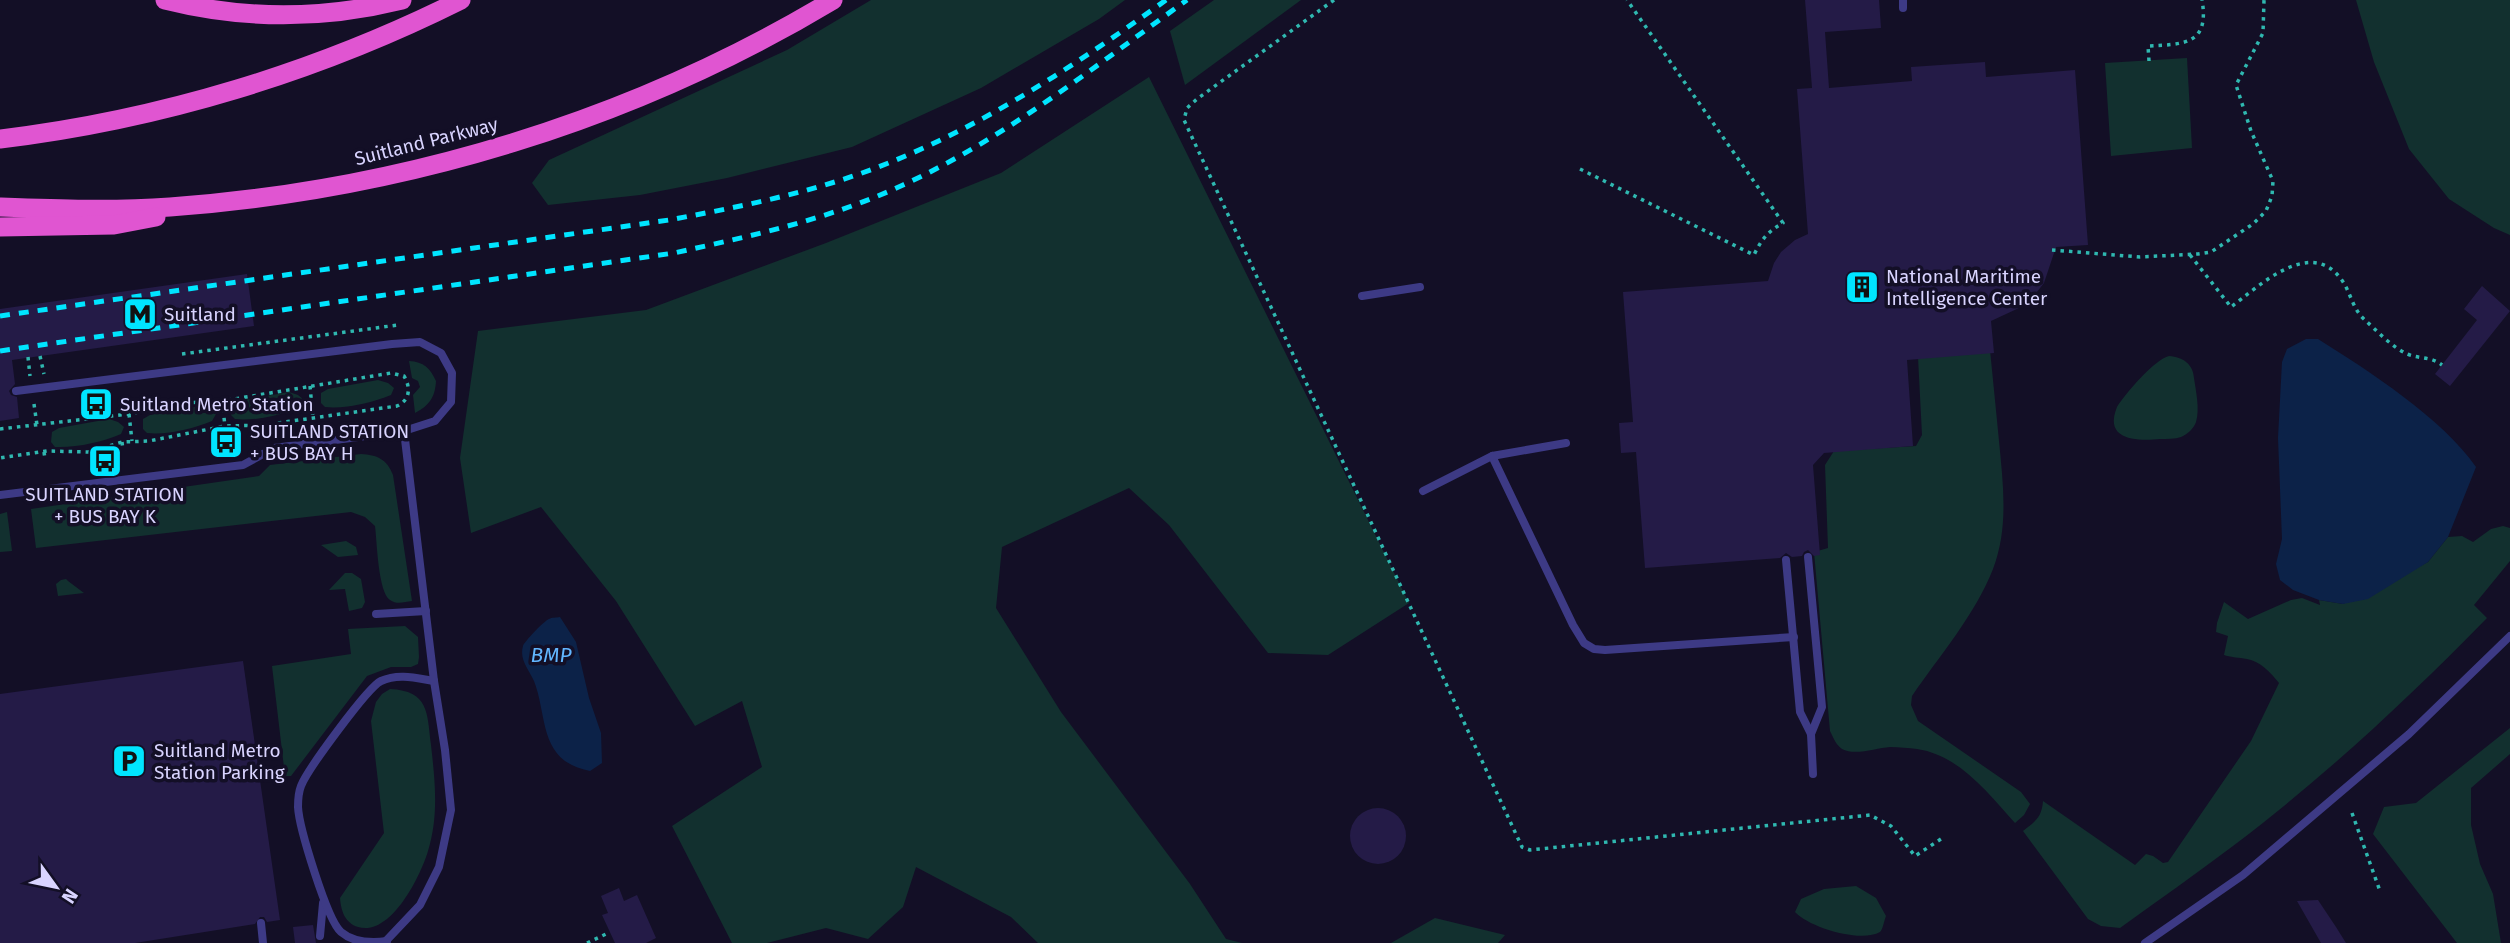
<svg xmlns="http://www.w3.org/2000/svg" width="2510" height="943" viewBox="0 0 2510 943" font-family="'Fira Sans',sans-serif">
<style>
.green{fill:#12302f}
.water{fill:#0c2248}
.building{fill:#241b47}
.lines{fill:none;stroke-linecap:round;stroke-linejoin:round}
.path{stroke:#2fb8b0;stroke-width:3.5;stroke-dasharray:3.5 5;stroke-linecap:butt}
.service{stroke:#3d3a85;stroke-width:8}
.trunk{stroke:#e055d1;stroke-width:19}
.rail{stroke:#00e5ff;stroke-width:5;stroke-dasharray:10 9;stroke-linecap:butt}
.labels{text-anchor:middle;stroke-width:7;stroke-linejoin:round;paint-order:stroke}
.street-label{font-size:19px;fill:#d9d4ff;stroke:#130f26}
.poi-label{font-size:19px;fill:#d9d4ff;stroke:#130f26;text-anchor:start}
.water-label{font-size:21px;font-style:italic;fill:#62b6ff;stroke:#130f26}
</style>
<rect width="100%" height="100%" fill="#130f26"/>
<g class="green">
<polygon points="871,0 1125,0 1099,19 981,88 852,147 727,178 640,195 548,205 532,183 549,160 787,50"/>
<polygon points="1214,0 1301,0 1185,85 1170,31"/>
<polygon points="2356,0 2510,0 2510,235 2494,228 2449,199 2409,149 2374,62"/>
<polygon points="2187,58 2192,148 2111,156 2105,63"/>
<polygon points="1149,77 1409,603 1328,655 1268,653 1169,525 1129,488 1002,547 996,608 1061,712 1190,884 1226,939 1242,943 1038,943 1011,917 916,867 903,907 868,939 826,928 767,943 732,943 672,826 762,767 742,701 695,726 616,601 541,507 471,533 460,458 478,331 646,310 826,243 1001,173"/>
<path d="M1990,350C1993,380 1996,410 1999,441C2003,484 2009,527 1993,569C1975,615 1940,655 1912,696L1911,705L1918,721L2021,792L2030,804L2024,815L2015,823C1988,793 1959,755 1917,749C1909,748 1899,747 1890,747C1876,748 1855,756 1842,749C1836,745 1833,737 1830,731L1814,552L1828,548L1825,465L1834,451L1916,446L1922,435L1918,357Z"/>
<path d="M2169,356C2183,357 2193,364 2194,378C2196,392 2200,409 2196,422C2194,428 2188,434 2181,437C2175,439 2167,439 2160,439C2138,441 2103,441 2117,407C2125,394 2155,359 2169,356Z"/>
<path d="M409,361C424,362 430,368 436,381C435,397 430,405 415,413L413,395L420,387L418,381L412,378Z"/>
<path d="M378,380L388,383L394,388L391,395C372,403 345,409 325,407L321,403V393L328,389Z"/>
<path d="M289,392L298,395L304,400L301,407C282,415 255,421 235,419L231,415L232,405L239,401Z"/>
<path d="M200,406L216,414L212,421C193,429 167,435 147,433L143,429V419L150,415Z"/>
<path d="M109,419L118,422L124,427L121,434C102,442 76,448 55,447L51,442L52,432L59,428Z"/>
<path d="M361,454C377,455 387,459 393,475L412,601C404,602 397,605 390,600C378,592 377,541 375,526L365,517L351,512L36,548L31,509L259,476L270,465Z"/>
<polygon points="7,512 12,551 0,552 0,514"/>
<path d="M2503,526L2510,528V561L2474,605L2487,618C2408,699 2323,778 2233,846C2196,874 2157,901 2120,928L2101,926L2088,919L2023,831C2035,822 2042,817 2043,801L2135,865L2146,854L2153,856L2163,863L2168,862L2251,741L2279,683C2271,673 2260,661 2247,659C2238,657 2233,658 2224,655L2228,636L2216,632L2217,623L2224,602L2248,619L2291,600L2302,598L2320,605L2319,600L2343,604L2428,562L2448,537L2462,536L2473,542L2491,529Z"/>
<polygon points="346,541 356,547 358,555 338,557 321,545"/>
<polygon points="345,573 352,573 361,579 365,602 362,608 349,611 345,589 329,590"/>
<polygon points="66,579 68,581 84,593 58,596 56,584 61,580"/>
<polygon points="405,626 418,637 419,657 418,664 411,667 391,667 367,676 291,776 285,776 272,666 351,654 348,629"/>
<path d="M390,689C429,691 427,712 431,745C435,781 439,815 428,851C421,875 391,937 358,927C345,923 341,911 340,898L384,833L371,721L376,702L382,694Z"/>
<polygon points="2510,728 2510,754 2471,788 2471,825 2480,864 2493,894 2501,943 2457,943 2373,834 2384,807 2416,803"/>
<path d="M1856,886L1876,898L1886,916C1884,921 1883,929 1880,932C1861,943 1810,928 1795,912L1801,899L1824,889Z"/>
<polygon points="1435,918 1505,935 1498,943 1391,943"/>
</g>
<g class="water">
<path d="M2306,339H2318C2369,371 2442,418 2476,467L2448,537L2428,562L2368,599L2343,604L2319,600L2293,590L2280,580L2276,564L2282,539L2278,438L2282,362L2287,349Z"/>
<path d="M560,617L576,642L589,698L601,733L602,763L590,771C538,761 548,717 534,681C529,669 519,660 523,646C524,642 544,621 549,619C552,617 556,618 560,617Z"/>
</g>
<g class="building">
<polygon points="1805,0 1879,0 1881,28 1825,32 1829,88 1912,81 1911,67 1985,62 1986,77 2075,70 2088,245 2056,247 2044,283 2033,297 2019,308 1991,321 1994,353 1907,360 1913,446 1824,453 1813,465 1820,555 1814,556 1808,550 1804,552 1802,556 1792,557 1786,553 1780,558 1645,568 1636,452 1621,453 1619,423 1633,422 1623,292 1768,281 1774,263 1781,252 1795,240 1808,234 1797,89 1812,88"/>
<polygon points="247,274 254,326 12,360 15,384 9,391 11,395 17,397 19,418 0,421 0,309"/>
<polygon points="2482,286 2510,311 2450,386 2435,374 2477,320 2464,309"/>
<polygon points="243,661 280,920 267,922 264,917 260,917 255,924 135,943 0,943 0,694"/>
<circle cx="1378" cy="836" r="28"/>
<polygon points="619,888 624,901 637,895 656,938 646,943 615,943 602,915 608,913 601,896"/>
<polygon points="2318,900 2336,927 2346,943 2321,943 2297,901"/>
<polygon points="313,925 316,943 295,943 293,927"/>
</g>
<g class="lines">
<g class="path">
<polyline points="1334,0 1197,99 1187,108 1184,120 1522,847 1530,850 1870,815 1891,826 1915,856 1941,839"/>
<path d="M2149,61L2148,46C2182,44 2210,46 2202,0"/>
<path d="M1580,169L1754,255C1761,240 1768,231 1783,223L1627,0"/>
<polyline points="2052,250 2140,257 2198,254 2211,252 2253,224 2266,211 2272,196 2273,181 2251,131 2236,85 2263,33 2264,0"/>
<path d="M2190,255L2231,307C2259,286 2310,237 2341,279C2351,292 2352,309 2365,320C2377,331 2392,347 2407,354C2419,359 2430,356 2442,365"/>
<polyline points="182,354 398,325"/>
<polyline points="40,356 44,374"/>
<polyline points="28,357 30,376"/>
<polyline points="310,386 313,419"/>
<polyline points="222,401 225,426"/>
<polyline points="34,404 37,425"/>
<polyline points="129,414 132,441"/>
<path d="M0,429L129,414L181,403L222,401L391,373L404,376C411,388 410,400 397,406L264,425L225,426L149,441L122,442L89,452L47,451L0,458"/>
<polyline points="122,442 123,450"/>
<polyline points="44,452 45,459"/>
<polyline points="2352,813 2380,891"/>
<polyline points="587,943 606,934"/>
</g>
<g class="service">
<polyline points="1903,0 1903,8"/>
<polyline points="1362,296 1420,287"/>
<polyline points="1492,456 1573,625 1584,643 1594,649 1605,650 1794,637"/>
<polyline points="1423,491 1492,456 1566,443"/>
<polyline points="0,495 243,465 274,448 404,431 435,421 451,402 452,373 441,353 420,342 392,344 16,391"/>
<polyline points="1808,557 1822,707 1811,734"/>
<polyline points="1786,560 1800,712 1811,734 1813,774"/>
<polyline points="376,614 426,611"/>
<polyline points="261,923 263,943"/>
<polyline points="320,936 323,903"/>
<path d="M387,941C371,943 354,943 341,932C327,920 299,827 298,807C298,801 299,791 301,786C307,770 368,687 381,681C398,673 416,678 434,681"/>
<polyline points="384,943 420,905 439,867 451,810 445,750 434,681 404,431"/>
<polyline points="2145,943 2243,875 2409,734 2510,636"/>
</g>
<g class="trunk">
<path d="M165,0C245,20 322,20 402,0"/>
<path d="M0,139C159,120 317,72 461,0"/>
<path d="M0,207C57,209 113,211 170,207C403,190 632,121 833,0"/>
<polyline points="0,227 114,225 156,217"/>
</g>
<g class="rail">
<path d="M0,316L669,220C744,206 820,191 891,162C990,122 1080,62 1166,0"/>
<path d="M0,351L674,253C751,236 830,219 903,185C1006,138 1095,66 1187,0"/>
</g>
</g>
<defs>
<g id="building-square" transform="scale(1.75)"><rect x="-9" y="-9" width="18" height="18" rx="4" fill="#00e5ff" stroke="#130f26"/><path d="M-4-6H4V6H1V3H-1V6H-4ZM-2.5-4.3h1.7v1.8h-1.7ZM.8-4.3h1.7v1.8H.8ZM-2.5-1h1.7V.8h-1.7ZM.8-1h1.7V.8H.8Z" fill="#111"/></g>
<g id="metro-square" transform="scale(1.75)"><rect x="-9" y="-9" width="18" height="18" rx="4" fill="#00e5ff" stroke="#130f26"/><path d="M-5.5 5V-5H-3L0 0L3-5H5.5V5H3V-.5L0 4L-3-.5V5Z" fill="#111"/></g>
<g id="bus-square" transform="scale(1.75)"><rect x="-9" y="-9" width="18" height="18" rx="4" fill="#00e5ff" stroke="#130f26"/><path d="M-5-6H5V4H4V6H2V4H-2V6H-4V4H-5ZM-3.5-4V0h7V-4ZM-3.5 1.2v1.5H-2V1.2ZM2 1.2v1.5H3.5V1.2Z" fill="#111"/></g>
<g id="parking-square" transform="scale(1.75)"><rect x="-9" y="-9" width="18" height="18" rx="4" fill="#00e5ff" stroke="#130f26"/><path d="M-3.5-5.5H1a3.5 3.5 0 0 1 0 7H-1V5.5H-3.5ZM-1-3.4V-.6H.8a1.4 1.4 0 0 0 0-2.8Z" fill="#111"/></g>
</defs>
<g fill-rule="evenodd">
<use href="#building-square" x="1862" y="287"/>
<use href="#metro-square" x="140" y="314"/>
<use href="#bus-square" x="96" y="404"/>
<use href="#bus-square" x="226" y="442"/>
<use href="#bus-square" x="105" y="461"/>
<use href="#parking-square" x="129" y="761"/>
</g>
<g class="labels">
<g class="street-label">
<text transform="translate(426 141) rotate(-14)" y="7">Suitland Parkway</text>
</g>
<g class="poi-label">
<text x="1886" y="283">National Maritime<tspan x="1886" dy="22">Intelligence Center</tspan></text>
<text x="164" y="321">Suitland</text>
<text x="120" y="411">Suitland Metro Station</text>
<text x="250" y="438">SUITLAND STATION<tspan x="250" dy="22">+ BUS BAY H</tspan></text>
<text x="105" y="501" text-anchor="middle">SUITLAND STATION<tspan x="105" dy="22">+ BUS BAY K</tspan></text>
<text x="154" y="757">Suitland Metro<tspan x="154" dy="22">Station Parking</tspan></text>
</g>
<g class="water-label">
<text x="551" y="662">BMP</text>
</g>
</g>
<g transform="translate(56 887) rotate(123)" stroke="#130f26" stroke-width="5" paint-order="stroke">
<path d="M0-5L12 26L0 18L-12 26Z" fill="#d9d4ff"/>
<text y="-10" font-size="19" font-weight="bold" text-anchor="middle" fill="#d9d4ff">N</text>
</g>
</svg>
